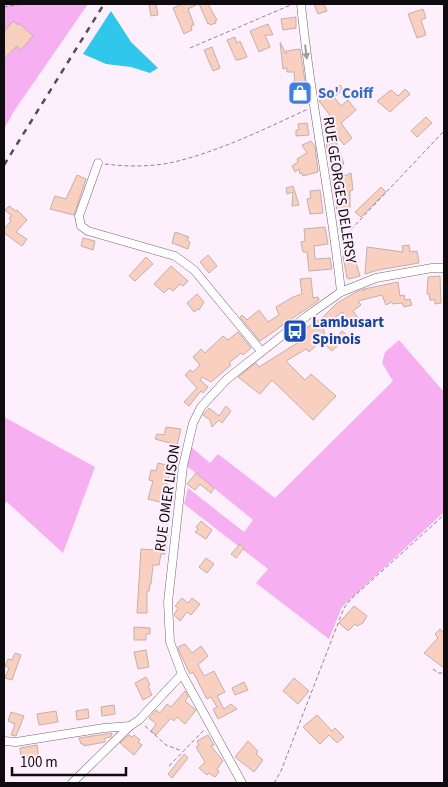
<svg xmlns="http://www.w3.org/2000/svg" width="448" height="787" viewBox="0 0 448 787" font-family="'Source Sans 3',sans-serif">
<style>
.green{fill:#f6aff1}
.water{fill:#2fc8eb}
.building{fill:#f9cfc0;stroke:#c3b0a9}
.lines{fill:none;stroke-linecap:round;stroke-linejoin:round}
.minor-casing{stroke:#746772;stroke-width:9}
.path{stroke:#8e848e;stroke-width:1;stroke-dasharray:4 2.5;stroke-linecap:butt}
.minor{stroke:#fff;stroke-width:8}
.rail{stroke:#544d53;stroke-width:2.5;stroke-dasharray:6 6;stroke-linecap:butt}
.oneway{fill:#9f9d9f}
.labels{text-anchor:middle;stroke-width:4;stroke-linejoin:round;paint-order:stroke}
.shop-label{font-size:15px;font-weight:bold;fill:#366cbe;stroke:#feeffd;text-anchor:start}
.street-label{font-size:15px;fill:#0f0b0f;stroke:#feeffd}
.transit-label{font-size:15px;font-weight:bold;fill:#164399;stroke:#feeffd;text-anchor:start}
</style>
<rect width="100%" height="100%" fill="#feeffd"/>
<g class="green">
<polygon points="4,4 88,4 14,111 4,129"/>
<polygon points="399,340 444,392 444,512 342,607 329,639 256,583 268,569 184,504 188,488 244,532 253,520 187,466 191,447 210,463 218,454 275,498 393,381 382,363 385,352"/>
<polygon points="4,417 95,467 63,553 7,502 4,504"/>
</g>
<polygon class="water" points="111,11 131,42 158,68 150,73 131,67 106,64 83,54"/>
<g class="building">
<polygon points="149,4 156,4 158,15 151,16"/>
<polygon points="182,4 198,4 188,9 194,25 191,26 192,30 184,34 173,8"/>
<polygon points="199,4 208,4 217,20 215,21 216,23 210,25 209,23 208,24"/>
<polygon points="314,4 324,4 327,11 318,14"/>
<polygon points="423,9 426,18 421,20 426,35 417,38 408,14"/>
<polygon points="296,17 296,28 283,30 281,19"/>
<polygon points="13,21 18,25 19,23 33,36 21,50 17,46 4,59 4,32"/>
<polygon points="268,24 273,35 265,35 270,47 259,52 250,31"/>
<polygon points="235,37 237,43 240,41 247,57 238,60 236,60 227,40"/>
<polygon points="280,42 286,54 286,51 300,49 306,88 304,88 306,100 296,102 294,72 287,72 287,68 283,69"/>
<polygon points="212,47 220,68 213,71 204,50"/>
<polygon points="340,85 343,90 334,97 341,106 348,100 356,110 341,123 352,138 344,145 327,123 332,118 319,101"/>
<polygon points="405,89 410,94 390,112 377,101 391,90 398,96"/>
<polygon points="426,117 432,123 417,137 411,131"/>
<polygon points="307,123 309,135 296,136 296,130 299,130 298,124"/>
<polygon points="335,138 344,164 333,168 326,145"/>
<polygon points="311,141 315,146 318,172 303,176 302,173 300,174 299,169 295,172 292,166 298,162 297,159 307,153 302,145"/>
<polygon points="351,173 353,190 350,191 350,208 337,211 332,178 347,175"/>
<polygon points="77,175 86,179 74,215 50,209 55,196 66,199"/>
<polygon points="293,186 294,189 299,205 292,206 293,192 287,194 286,188"/>
<polygon points="381,187 386,192 361,217 355,212"/>
<polygon points="320,190 323,213 310,214 307,199 311,198 310,191"/>
<polygon points="9,206 16,211 17,210 27,220 16,232 27,239 22,246 4,233 4,229 11,221 9,218 12,216 5,210"/>
<polygon points="325,227 328,244 314,246 315,259 330,258 332,269 309,271 307,252 303,252 301,242 305,241 304,229"/>
<polygon points="175,232 189,237 187,240 190,242 188,249 172,243"/>
<polygon points="83,238 95,241 93,250 81,246"/>
<polygon points="409,245 410,252 417,251 419,263 378,270 365,274 367,247 403,252 402,246"/>
<polygon points="350,254 351,260 355,259 360,276 349,279 347,278 343,256"/>
<polygon points="208,255 217,266 209,273 200,262"/>
<polygon points="146,257 153,264 135,281 129,276"/>
<polygon points="171,266 188,281 183,286 180,284 173,291 169,288 164,293 154,284"/>
<polygon points="440,276 441,303 435,304 435,300 430,300 429,294 427,294 428,277"/>
<polygon points="311,278 313,298 318,297 319,300 260,341 240,317 242,315 247,320 259,310 268,322 279,315 276,307 293,297 302,294 300,279"/>
<polygon points="398,282 400,296 404,295 405,300 410,299 412,305 404,307 402,303 393,304 392,302 386,305 382,295 358,301 361,305 353,311 358,318 352,323 342,312 323,327 326,340 335,338 342,331 348,336 332,351 321,341 309,352 306,349 286,361 305,380 311,374 336,396 313,420 272,380 260,394 238,377 256,363 259,367 302,340 297,334 323,317 337,303 356,292 364,289 364,291 364,289"/>
<polygon points="197,294 204,302 199,310 198,309 194,312 187,303"/>
<polygon points="238,332 251,348 243,355 241,353 229,363 231,365 211,382 202,377 200,380 208,387 203,393 201,391 189,406 184,402 197,388 185,375 190,370 193,372 200,365 193,357 201,349 205,353 223,336 228,340"/>
<polygon points="226,406 231,411 222,423 219,420 212,427 210,420 203,415 209,408 219,416"/>
<polygon points="166,427 181,429 177,445 155,439 157,434 164,435"/>
<polygon points="158,463 171,466 163,503 148,499 153,481 149,480 151,470 156,471"/>
<polygon points="196,473 214,488 211,493 200,484 195,490 187,484"/>
<polygon points="201,521 212,530 206,539 195,532 198,529 196,527"/>
<polygon points="157,534 168,535 165,554 161,554 159,565 153,565 151,584 150,584 149,591 147,591 147,613 137,613 141,549 156,550"/>
<polygon points="240,544 244,548 236,558 231,554"/>
<polygon points="206,558 214,564 207,573 199,567"/>
<polygon points="182,598 188,603 192,598 200,604 191,615 187,612 180,621 174,615 178,608 175,606"/>
<polygon points="354,606 367,616 363,623 357,626 355,624 348,631 339,623"/>
<polygon points="134,627 150,628 150,634 146,634 146,640 134,640"/>
<polygon points="440,629 444,633 444,668 424,653 438,638 435,634"/>
<polygon points="185,644 192,653 201,646 208,656 198,665 204,676 214,671 225,692 217,696 224,709 231,704 237,709 218,719 213,709 217,707 211,697 207,699 193,672 190,674 179,651 178,647"/>
<polygon points="146,650 149,667 138,669 134,652"/>
<polygon points="15,653 21,655 12,680 5,678 9,668 5,666 8,659 12,660"/>
<polygon points="146,677 150,685 148,686 152,695 143,700 135,683"/>
<polygon points="294,678 309,691 298,704 283,691"/>
<polygon points="244,682 248,690 235,695 232,688"/>
<polygon points="185,691 188,697 185,701 196,710 185,724 177,717 174,721 171,718 156,735 151,731 156,724 149,718 156,710 160,713 167,704 171,707"/>
<polygon points="114,705 115,714 102,716 101,707"/>
<polygon points="88,709 89,718 77,720 76,711"/>
<polygon points="56,711 58,722 39,725 37,714"/>
<polygon points="11,712 24,716 16,736 11,735 15,724 8,721"/>
<polygon points="317,715 332,731 335,728 344,737 337,743 329,735 320,744 303,727"/>
<polygon points="112,733 111,737 105,738 105,742 84,746 84,744 81,744 79,738"/>
<polygon points="129,735 132,737 134,735 140,740 138,742 142,745 134,755 120,743"/>
<polygon points="208,735 214,745 211,746 223,761 217,769 219,772 215,777 209,773 207,775 199,768 205,762 196,747 199,745 197,741"/>
<polygon points="248,741 258,751 256,754 263,760 254,772 235,757"/>
<polygon points="37,745 39,759 29,761 28,757 21,758 20,748"/>
<polygon points="184,754 188,758 172,778 168,774"/>
</g>
<g class="lines">
<g class="minor-casing">
<g id="minor">
<path d="M301,4C310,101 331,195 341,292"/>
<polyline points="98,163 79,216 81,226 88,231 175,256 194,270 261,351"/>
<polyline points="4,741 16,742 104,728 130,726 139,720 182,674"/>
<polyline points="72,783 130,726"/>
<polyline points="242,783 182,674 170,642 168,602 183,466 193,423 201,407 227,379 307,316 341,292 376,278 432,268 444,268"/>
</g>
</g>
<g class="path">
<polyline points="4,7 23,4"/>
<polyline points="190,48 293,4"/>
<path d="M105,164C128,167 156,167 178,161C222,150 267,128 308,109"/>
<polyline points="342,239 444,131"/>
<polyline points="433,669 438,673 444,673"/>
<polyline points="145,726 166,745 182,751"/>
<polyline points="169,766 204,730"/>
<polyline points="274,783 281,771 344,608 351,599 444,515"/>
</g>
<use href="#minor" class="minor"/>
<polyline class="rail" points="4,165 104,4"/>
</g>
<defs><path id="oneway-solid" d="M-6-.8H1V-3.2L6.5 0L1 3.2V.8H-6Z" transform="scale(1.25)"/></defs>
<use class="oneway" href="#oneway-solid" transform="translate(306 52) rotate(83)"/>
<defs>
<g id="shop-square" transform="scale(1.25)"><rect x="-9" y="-9" width="18" height="18" rx="4" fill="#3f7fe0" stroke="#feeffd"/><path d="M-5-2.5h2.3a2.7 3.5 0 0 1 5.4 0H5L5.5 6h-11ZM-1.5-2.5h3a1.5 2.3 0 0 0-3 0Z" fill="#fff"/></g>
<g id="bus-square" transform="scale(1.25)"><rect x="-9" y="-9" width="18" height="18" rx="4" fill="#1a4fb4" stroke="#feeffd"/><path d="M-5-6H5V4H4V6H2V4H-2V6H-4V4H-5ZM-3.5-4V0h7V-4ZM-3.5 1.2v1.5H-2V1.2ZM2 1.2v1.5H3.5V1.2Z" fill="#fff"/></g>
</defs>
<g fill-rule="evenodd">
<use href="#shop-square" x="300" y="93"/>
<use href="#bus-square" x="295" y="331"/>
</g>
<g class="labels">
<g class="shop-label">
<text x="318" y="98">So' Coiff</text>
</g>
<g class="street-label">
<text transform="translate(340 190) rotate(81)" y="5">RUE GEORGES DELERSY</text>
<text transform="translate(167 498) rotate(-82)" y="5">RUE OMER LISON</text>
</g>
<g class="transit-label">
<text x="312" y="327">Lambusart<tspan x="312" dy="17">Spinois</tspan></text>
</g>
</g>
<rect width="448" height="787" fill="none" stroke="#0f0b0f" stroke-width="10"/>
<path d="M12 767v8h114v-8" fill="none" stroke="#0f0b0f" stroke-width="2.5"/>
<text x="20" y="767" font-size="15" fill="#0f0b0f" stroke="#feeffd" stroke-width="4" paint-order="stroke">100 m</text>
</svg>
